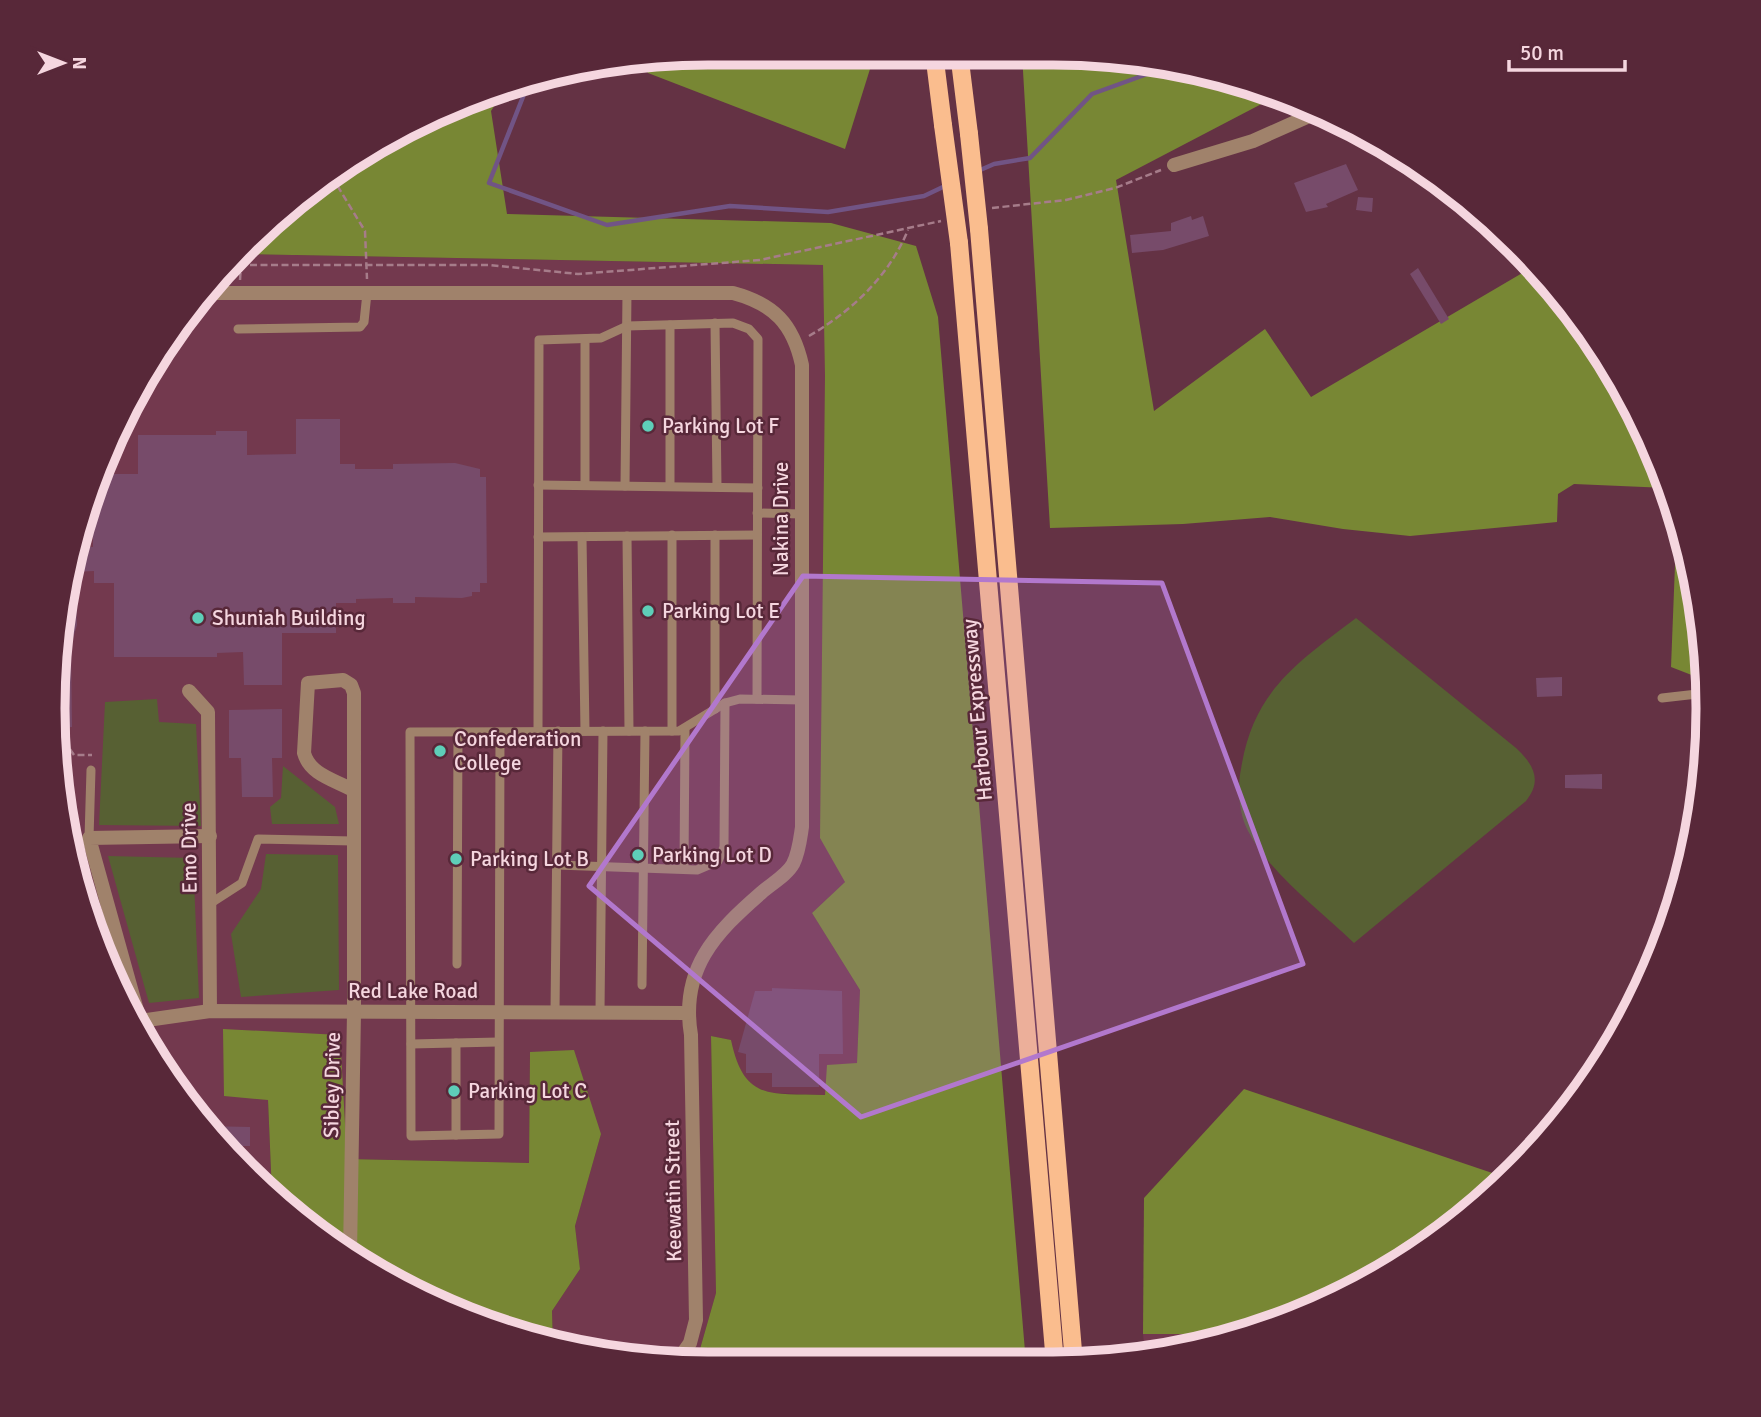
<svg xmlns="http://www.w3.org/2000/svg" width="1761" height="1417" viewBox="0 0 1761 1417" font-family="Signika,sans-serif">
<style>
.built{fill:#73394e}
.green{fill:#576033}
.forest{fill:#788734}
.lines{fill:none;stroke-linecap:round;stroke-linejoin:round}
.stream{stroke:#715485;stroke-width:4.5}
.building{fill:#774b6a}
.path{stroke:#a67c8a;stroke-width:2.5;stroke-dasharray:7 3.5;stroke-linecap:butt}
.service{stroke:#a0826b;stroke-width:9}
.minor{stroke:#a0826b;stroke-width:14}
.primary{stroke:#fabd8e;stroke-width:18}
.primary-bridge{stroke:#fabd8e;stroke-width:18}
.marked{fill:#b278cd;fill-opacity:0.2;stroke:#b278cd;stroke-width:5;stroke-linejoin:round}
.poi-dot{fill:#5eceb8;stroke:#582839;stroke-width:2.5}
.labels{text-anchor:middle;stroke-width:5;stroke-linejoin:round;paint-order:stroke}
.poi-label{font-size:21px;fill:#f5d6df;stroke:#582839;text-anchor:start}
.street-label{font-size:21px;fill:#f5d6df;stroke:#582839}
.rim{fill:none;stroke:#f5d6df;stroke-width:9}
</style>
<rect width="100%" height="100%" fill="#643244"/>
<g class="built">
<polygon points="237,254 823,265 845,882 812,913 860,990 857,1063 826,1095 770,1093 750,1085 736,1066 730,1040 711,1036 716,1293 700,1349 677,1363 553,1345 552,1311 580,1269 575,1226 601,1134 530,1052 529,1163 347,1159 268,1100 272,1194 215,1141 120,999 65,837 54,666 87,498 141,380"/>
<polygon points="1143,1334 1244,1334 1222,1342 1145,1355"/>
</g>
<g class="green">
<polygon points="430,120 429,127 352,162 381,140"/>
<path d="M1356,618L1516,748C1533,764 1543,780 1526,801L1354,943C1319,909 1271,875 1248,831C1239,814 1237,788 1241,769C1253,691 1297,663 1356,618Z"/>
<polygon points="157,699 159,722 196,724 201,826 99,825 105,702"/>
<polygon points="283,766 335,807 339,824 272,824 270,807 281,798"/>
<polygon points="266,854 338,855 339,990 241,997 231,934 261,889"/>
<polygon points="108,856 193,858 199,998 149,1003"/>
</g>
<g class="forest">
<polygon points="709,53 875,53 845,149 648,73 641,61"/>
<polygon points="1022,54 1096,54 1277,96 1116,180 1154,411 1265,329 1311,397 1524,272 1539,273 1573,309 1641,418 1667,488 1574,484 1558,494 1557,522 1410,536 1343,529 1270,517 1183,524 1050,528"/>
<path d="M506,88L491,111L507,214L831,223L916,246L938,317L1026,1363H677L700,1349L716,1293L711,1036L731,1040C744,1102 771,1093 825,1095L827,1065L857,1063L860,990L812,913L845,882L820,838L825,376L823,265L237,254L245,244L352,162L429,127L430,120Z"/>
<polygon points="1677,514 1686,538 1707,665 1707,681 1671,667"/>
<polygon points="223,1029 340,1035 347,1159 529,1163 530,1052 574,1050 601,1134 575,1226 580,1269 552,1311 553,1345 539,1342 418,1297 309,1229 272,1194 268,1100 224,1096"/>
<polygon points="1244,1089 1507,1178 1452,1229 1343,1297 1244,1334 1143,1334 1144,1198"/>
</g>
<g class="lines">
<g class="stream">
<polyline points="530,79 489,183 607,225 730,206 828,212 924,196 945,186"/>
<polyline points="978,171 994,164 1030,158 1092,94 1161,69"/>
</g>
</g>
<g class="building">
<polygon points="1346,164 1358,190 1326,204 1328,207 1306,212 1294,183"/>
<polygon points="1358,197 1373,198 1372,212 1356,210"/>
<polygon points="1191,216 1192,220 1203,216 1209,236 1163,250 1132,253 1130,235 1171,231 1171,223"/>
<polygon points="1418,268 1449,319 1441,324 1410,274"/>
<polygon points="296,419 340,419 340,464 355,464 355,469 393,469 393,464 455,463 480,469 480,477 486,477 487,583 480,583 480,592 472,592 472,596 462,598 415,597 415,603 393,603 393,598 356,599 356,603 336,603 336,633 282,633 282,685 244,685 243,652 217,653 217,657 114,657 114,583 94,583 94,571 73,572 78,547 93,547 93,485 98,474 138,474 138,435 216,435 216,431 247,431 247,455 296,454"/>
<polygon points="70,583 75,583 77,625 71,645 72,727 58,728 54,666"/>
<polygon points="1562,677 1562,696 1537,697 1536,678"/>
<polygon points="282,709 282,758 272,758 273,797 242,797 241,758 229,758 229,710"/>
<polygon points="1602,774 1602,789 1565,788 1565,775"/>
<polygon points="772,988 842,991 843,1054 819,1054 819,1087 772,1087 772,1073 746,1073 746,1054 738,1052 755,991 772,991"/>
<polygon points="205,1126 250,1127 250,1146 241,1146 241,1165 215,1141"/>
</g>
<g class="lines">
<g class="path">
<polyline points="332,177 365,231 367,279"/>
<polyline points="992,208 1066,200 1115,188 1161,170"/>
<polyline points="229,265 489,265 578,274 760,260 941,221"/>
<polyline points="240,280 242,249"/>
<path d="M809,336C852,311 889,276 908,230"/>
<polyline points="58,732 74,755 92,755"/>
</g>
<g class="service">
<polyline points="715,323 717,487"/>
<polyline points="670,325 670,486"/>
<polyline points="238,329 360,327 364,322 367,293"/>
<polyline points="585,339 585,485"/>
<polyline points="538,485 758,488"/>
<polyline points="625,486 627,292"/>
<polyline points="757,513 802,514"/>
<polyline points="627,536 629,731"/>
<polyline points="538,537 757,535"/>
<polyline points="582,537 585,731"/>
<polyline points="1662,698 1706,693"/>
<polyline points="715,709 715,535"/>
<polyline points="538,731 539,340 601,338 627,326 733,323 749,329 758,339 757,699"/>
<polyline points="672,731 672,535"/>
<polyline points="500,732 499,1134 411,1136 410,732 679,731 725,703 740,699 802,700"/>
<polyline points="89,838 91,770"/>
<polyline points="557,865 697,870 718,861 724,847 725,703"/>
<polyline points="684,869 685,729"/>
<polyline points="211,903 242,883 258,839 353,841"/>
<polyline points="457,964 458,732"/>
<polyline points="642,985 645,731"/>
<polyline points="600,1011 603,731"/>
<polyline points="555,1012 558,731"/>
<polyline points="411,1044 498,1042"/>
<polyline points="456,1135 456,1043"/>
</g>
<g class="minor">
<polyline points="1174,165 1253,141 1318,112"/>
<path d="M208,293H733C774,304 793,324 802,365V827C800,840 799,852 793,864C787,875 771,884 761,893C715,933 680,969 691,1035L696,1320L690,1343L676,1363"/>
<polyline points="189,691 208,712 210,1011"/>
<polyline points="210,836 89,838 140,1021 210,1011 687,1013"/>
<path d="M350,1254L354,1012V693L351,685L343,680L308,683L304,753C310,775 335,780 353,790"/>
</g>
<g class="primary">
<polyline points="934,53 943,125"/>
<polyline points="959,53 969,134"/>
<polyline points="979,229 1074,1363"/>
<polyline points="959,243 1055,1363"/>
</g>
<g class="primary-bridge">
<polyline points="943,125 959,243"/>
<polyline points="969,134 979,229"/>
</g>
</g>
<path class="marked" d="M803,576L1162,583L1303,964L861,1117L589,886Z"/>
<g class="poi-dot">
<circle cx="648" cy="426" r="7"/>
<circle cx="648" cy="611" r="7"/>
<circle cx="198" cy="618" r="7"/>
<circle cx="440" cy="751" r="7"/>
<circle cx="638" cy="855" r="7"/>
<circle cx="456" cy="859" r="7"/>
<circle cx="454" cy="1091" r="7"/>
</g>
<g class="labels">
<g class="poi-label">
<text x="662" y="433">Parking Lot F</text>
<text x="662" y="618">Parking Lot E</text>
<text x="212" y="625">Shuniah Building</text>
<text x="454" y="746">Confederation<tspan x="454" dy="24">College</tspan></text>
<text x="652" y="862">Parking Lot D</text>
<text x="470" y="866">Parking Lot B</text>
<text x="468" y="1098">Parking Lot C</text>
</g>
<g class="street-label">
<text transform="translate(781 519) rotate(-90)" y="7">Nakina Drive</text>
<text transform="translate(977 710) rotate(-95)" y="7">Harbour Expressway</text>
<text transform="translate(189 848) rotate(-91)" y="7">Emo Drive</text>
<text x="413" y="998">Red Lake Road</text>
<text transform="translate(332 1085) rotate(-89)" y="7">Sibley Drive</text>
<text transform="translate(673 1191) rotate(-91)" y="7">Keewatin Street</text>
</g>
</g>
<path d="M0 0H1761V1417H0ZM708 65H1053A643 643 0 0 1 1696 708V709A643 643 0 0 1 1053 1352H708A643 643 0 0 1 65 709V708A643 643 0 0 1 708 65Z" fill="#582839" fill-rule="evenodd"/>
<path class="rim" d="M708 65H1053A643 643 0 0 1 1696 708V709A643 643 0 0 1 1053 1352H708A643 643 0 0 1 65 709V708A643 643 0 0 1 708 65Z"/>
<g transform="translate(63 63) rotate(90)" stroke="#582839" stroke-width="5" paint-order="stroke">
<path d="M0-5L12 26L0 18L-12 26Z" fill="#f5d6df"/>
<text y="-10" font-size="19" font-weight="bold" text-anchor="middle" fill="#f5d6df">N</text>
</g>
<path d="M1509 60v10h116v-10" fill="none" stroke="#f5d6df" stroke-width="3.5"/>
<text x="1520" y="60" font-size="21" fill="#f5d6df" stroke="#582839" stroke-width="5" paint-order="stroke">50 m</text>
</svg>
